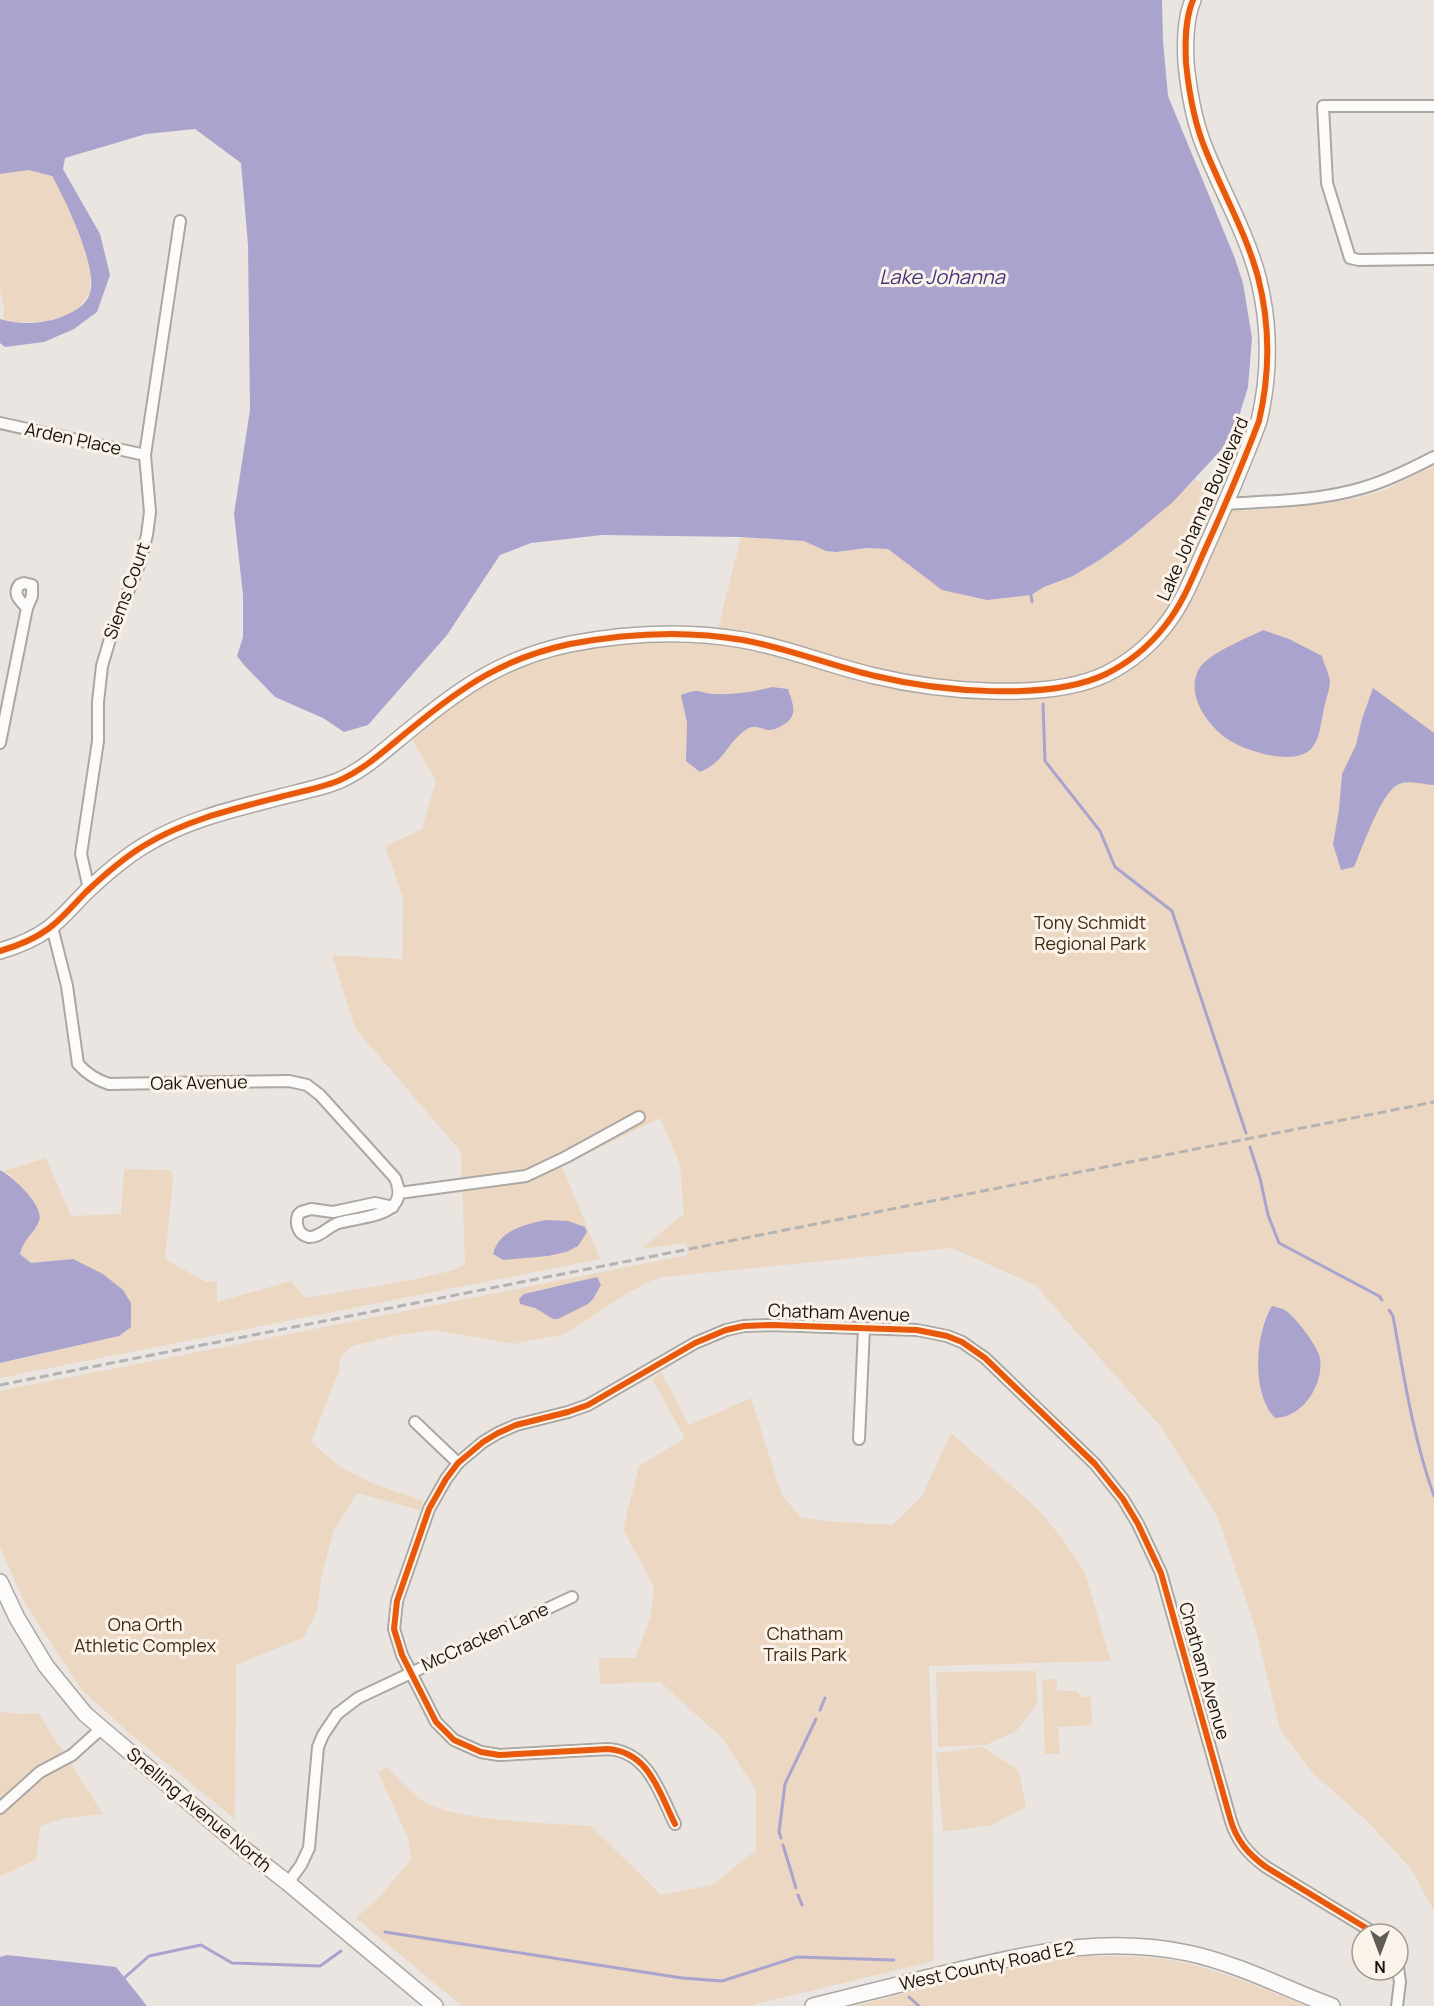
<svg xmlns="http://www.w3.org/2000/svg" width="1434" height="2006" viewBox="0 0 1434 2006" font-family="Manrope,sans-serif">
<style>
.green{fill:#ecd8c2}
.water{fill:#aaa3ce}
.lines{fill:none;stroke-linecap:round;stroke-linejoin:round}
.stream{stroke:#aaa3ce;stroke-width:3}
.street-casing{stroke:#aba7a3;stroke-width:14}
.secondary-casing{stroke:#aba7a3;stroke-width:18}
.street{stroke:#fcfbfa;stroke-width:10}
.secondary{stroke:#fcfbfa;stroke-width:15}
.rail{stroke:#b4b3b2;stroke-width:3;stroke-dasharray:9 4.5;stroke-linecap:butt}
.cycleway-casing{stroke:#fbf3e9;stroke-width:10}
.cycleway{stroke:#e8590c;stroke-width:6}
.labels{text-anchor:middle;stroke-width:6;stroke-linejoin:round;paint-order:stroke}
.street-label{font-size:18px;fill:#15120f;stroke:#fbf3e9}
.park-label{font-size:18px;fill:#402b12;stroke:#fbf3e9}
.water-label{font-size:20px;font-style:italic;fill:#42337f;stroke:#fbf3e9}
</style>
<rect width="100%" height="100%" fill="#eae5e0"/>
<g class="green">
<polygon points="29,170 52,176 68,205 90,265 90,293 75,312 47,322 10,322 3,320 4,307 0,291 0,174"/>
<path d="M1434,466V1911L1411,1869L1368,1822L1314,1774L1280,1730L1256,1630L1217,1515L1161,1427L1035,1285L952,1248L664,1277L650,1281L624,1295L565,1334L514,1344L435,1330L397,1335L352,1346L340,1358L339,1371L311,1442L340,1467L372,1483L423,1501L420,1510L357,1493L334,1530L322,1574L317,1611L304,1637L236,1665L235,1819L128,1732L81,1689L24,1602L0,1547V1391L688,1255L686,1243L641,1249L684,1214L680,1164L660,1118L562,1166L600,1259L0,1378V1363L31,1357L73,1345V1259L31,1263L20,1254L33,1200L9,1174L3,1171L46,1158L71,1216L121,1214L124,1169L171,1170L173,1181L165,1259L206,1282L217,1281V1302L291,1281L305,1298L417,1279L454,1270L465,1264L461,1152L355,1028L332,955L402,959L403,898L385,846L422,829L436,781L412,739C432,723 451,704 473,691C544,650 633,635 714,645L741,537L805,541L826,551L836,552L867,548L888,549L942,590L1031,595L1044,587L1073,576L1101,559L1157,516L1196,479L1244,511L1324,504L1357,498L1383,491Z"/>
<path d="M661,1372L689,1425L751,1398L781,1493L800,1517L824,1521L893,1525L922,1496L951,1433L1037,1508L1062,1538L1085,1573L1111,1661L929,1666L932,1745L934,1961L749,2006H462L356,1918L382,1894L411,1859L408,1838L378,1772L387,1767C397,1778 408,1790 420,1799C453,1822 549,1823 591,1826L661,1895L712,1885L756,1850V1790L723,1739L660,1682L601,1684L598,1658H635L650,1619L654,1587L623,1529L639,1466L685,1438L652,1379Z"/>
<polygon points="1036,1671 1037,1704 1016,1731 986,1745 938,1747 936,1672"/>
<polygon points="1057,1679 1057,1691 1077,1691 1082,1697 1091,1697 1092,1725 1058,1727 1060,1754 1045,1754 1042,1680"/>
<polygon points="0,1712 21,1714 38,1713 103,1814 64,1818 40,1826 36,1860 0,1876"/>
<polygon points="983,1747 1019,1771 1026,1807 992,1825 943,1832 936,1753"/>
<path d="M1089,1956C1114,1956 1139,1956 1164,1959C1214,1967 1260,1987 1306,2006H854C932,1987 1010,1964 1089,1956Z"/>
</g>
<g class="water">
<path d="M0,0H1162L1163,41L1168,96L1234,256L1243,283L1252,338L1248,387L1236,426L1221,450L1173,502L1130,538L1101,559L1073,576L1044,587L1031,595L987,600L942,590L888,549L867,548L836,552L826,551L804,541L741,537L602,535L531,543L500,555L447,635L368,725L344,732L323,718L275,697L244,665L237,656L243,637V595L234,514L250,410L248,245L241,163L195,129L146,134L65,158L63,169L100,234L110,275L97,312L74,329L44,342L5,347L0,343V319C18,325 41,324 59,318C71,313 86,307 90,293C98,267 65,199 52,176L29,170L0,174Z"/>
<path d="M1263,630L1289,639L1322,656C1324,664 1330,675 1330,683C1329,693 1324,704 1323,714C1320,726 1320,739 1311,749C1295,766 1247,752 1229,740C1208,726 1186,696 1198,671C1205,654 1246,639 1263,630Z"/>
<path d="M772,687L788,689C793,705 799,715 783,725C779,727 775,730 770,730C760,730 755,722 744,731C726,745 725,761 700,772L686,761L687,723L681,695C701,687 697,693 714,694C733,695 754,692 772,687Z"/>
<path d="M1373,688L1434,733V785C1422,785 1409,779 1397,785C1380,795 1362,849 1354,867L1341,870L1333,844L1339,810L1342,774L1356,745L1362,719Z"/>
<path d="M0,1170C12,1176 45,1206 39,1221C34,1234 24,1238 20,1254L31,1263L73,1259L103,1274L123,1290L131,1303V1327L119,1336L0,1363Z"/>
<path d="M545,1220L568,1221L585,1227L587,1232L578,1246L566,1252L548,1256L503,1260L493,1254C499,1230 524,1225 545,1220Z"/>
<polygon points="597,1277 601,1285 593,1299 588,1304 558,1319 553,1319 535,1308 520,1304 519,1299 524,1294"/>
<path d="M1272,1306C1276,1307 1281,1308 1285,1310C1295,1317 1318,1346 1320,1358C1324,1384 1303,1418 1275,1418C1251,1393 1255,1334 1272,1306Z"/>
<polygon points="7,1955 116,1967 147,2006 0,2006 0,1957"/>
</g>
<g class="lines">
<g class="stream">
<polyline points="1031,595 1032,602"/>
<polyline points="1043,704 1045,761 1100,831 1115,867 1172,911 1246,1133"/>
<polyline points="1250,1147 1260,1178 1268,1215 1279,1243 1379,1296 1382,1300"/>
<path d="M1389,1310L1393,1316C1404,1377 1413,1437 1434,1496"/>
<polyline points="820,1710 825,1698"/>
<polyline points="781,1838 779,1832 785,1784 816,1719"/>
<polyline points="783,1845 796,1888"/>
<polyline points="798,1895 802,1905"/>
<polyline points="385,1932 682,1978 722,1981 797,1957 894,1960"/>
<polyline points="123,1979 149,1956 201,1945 232,1963 320,1966 341,1951"/>
<polyline points="909,1997 919,2006"/>
</g>
<g class="street-casing">
<g id="street">
<polyline points="1434,106 1323,106 1327,183 1350,258 1359,260 1434,259"/>
<polyline points="0,423 145,455"/>
<path d="M1225,504C1270,501 1319,501 1362,488C1387,481 1411,469 1434,457"/>
<path d="M0,743L27,608L32,596V585L24,583L19,585C12,595 21,601 27,608"/>
<polyline points="89,889 81,854 98,741 98,702 102,666 112,632 139,565 147,535 150,512 145,455 180,221"/>
<path d="M52,927L67,986L78,1064C87,1074 96,1080 109,1084L289,1081L307,1085L320,1095L395,1178C412,1217 363,1216 338,1223C329,1226 319,1238 309,1237C298,1235 295,1224 298,1215L301,1212L311,1209L333,1212L375,1203L393,1207"/>
<polyline points="399,1193 526,1176 566,1157 639,1117"/>
<polyline points="415,1422 458,1463"/>
<polyline points="859,1439 864,1328"/>
<polyline points="0,1808 40,1772 72,1755 102,1728"/>
<path d="M675,1824C659,1792 649,1752 608,1749L499,1755L481,1752L454,1740L436,1722L402,1655L394,1629L397,1601L429,1509L446,1479L458,1463L483,1442L498,1433L516,1425L568,1412L588,1405L695,1343L726,1330L744,1326L772,1325L917,1330L947,1336L962,1342L985,1358L1095,1464L1123,1499L1138,1524L1161,1573L1230,1818C1236,1840 1248,1854 1266,1867L1376,1934"/>
<polyline points="288,1883 301,1865 309,1848 318,1747 323,1735 337,1714 358,1698 572,1597"/>
<polyline points="1397,2006 1400,1982 1398,1968"/>
</g>
</g>
<g class="secondary-casing">
<g id="secondary">
<path d="M0,951C17,946 33,940 48,929C62,919 74,904 86,892C104,875 123,858 145,845C186,820 233,809 280,797C299,792 320,788 338,781C366,769 388,747 412,728C463,686 504,658 570,644C627,633 686,630 743,640C788,648 831,666 875,676C937,691 1048,702 1106,674C1128,663 1149,646 1164,627C1182,605 1192,579 1203,554C1223,510 1242,466 1259,421C1270,374 1270,324 1258,277C1246,233 1223,193 1206,151C1194,123 1189,93 1186,63C1185,42 1185,19 1193,0"/>
<polyline points="0,1582 17,1618 46,1666 85,1714 239,1845 288,1883 435,2006"/>
<path d="M813,2006C865,1993 916,1980 968,1968C1044,1950 1109,1937 1188,1953C1239,1964 1284,1988 1332,2006"/>
</g>
</g>
<use href="#street" class="street"/>
<use href="#secondary" class="secondary"/>
<polyline class="rail" points="0,1385 1434,1102"/>
<g class="cycleway-casing">
<g id="cycleway">
<path d="M0,951C17,946 33,940 48,929C62,919 74,904 86,892C104,875 123,858 145,845C186,820 233,809 280,797C299,792 320,788 338,781C366,769 388,747 412,728C463,686 504,658 570,644C627,633 686,630 743,640C788,648 831,666 875,676C937,691 1048,702 1106,674C1128,663 1149,646 1164,627C1182,605 1192,579 1203,554C1223,510 1242,466 1259,421C1270,374 1270,324 1258,277C1246,233 1223,193 1206,151C1194,123 1189,93 1186,63C1185,42 1185,19 1193,0"/>
<path d="M675,1824C659,1792 649,1752 608,1749L499,1755L481,1752L454,1740L436,1722L402,1655L394,1629L397,1601L429,1509L446,1479L458,1463L483,1442L498,1433L516,1425L568,1412L588,1405L695,1343L726,1330L744,1326L772,1325L917,1330L947,1336L962,1342L985,1358L1095,1464L1123,1499L1138,1524L1161,1573L1230,1818C1236,1840 1248,1854 1266,1867L1376,1934"/>
</g>
</g>
<use href="#cycleway" class="cycleway"/>
</g>
<g class="labels">
<g class="street-label">
<text transform="translate(73 439) rotate(12)" y="6">Arden Place</text>
<text transform="translate(1203 509) rotate(-66)" y="6">Lake Johanna Boulevard</text>
<text transform="translate(127 591) rotate(-70)" y="6">Siems Court</text>
<text transform="translate(199 1083) rotate(-1)" y="6">Oak Avenue</text>
<text transform="translate(839 1313) rotate(2)" y="6">Chatham Avenue</text>
<text transform="translate(485 1637) rotate(-25)" y="6">McCracken Lane</text>
<text transform="translate(1204 1671) rotate(74)" y="6">Chatham Avenue</text>
<text transform="translate(199 1810) rotate(40)" y="6">Snelling Avenue North</text>
<text transform="translate(987 1966) rotate(-12)" y="6">West County Road E2</text>
</g>
<g class="park-label">
<text x="1090" y="929">Tony Schmidt<tspan x="1090" dy="21">Regional Park</tspan></text>
<text x="145" y="1631">Ona Orth<tspan x="145" dy="21">Athletic Complex</tspan></text>
<text x="805" y="1640">Chatham<tspan x="805" dy="21">Trails Park</tspan></text>
</g>
<g class="water-label">
<text x="942" y="284">Lake Johanna</text>
</g>
</g>
<g transform="translate(1380 1952) rotate(180)"><circle r="28" fill="#fbf3e9" stroke="#9f9992" stroke-width="1.5"/>
<path d="M0-4.5L10 22L0 15L-10 22Z" fill="#605c58"/>
<text y="-9" font-size="16" font-weight="bold" text-anchor="middle" fill="#15120f">N</text>
</g>
</svg>
